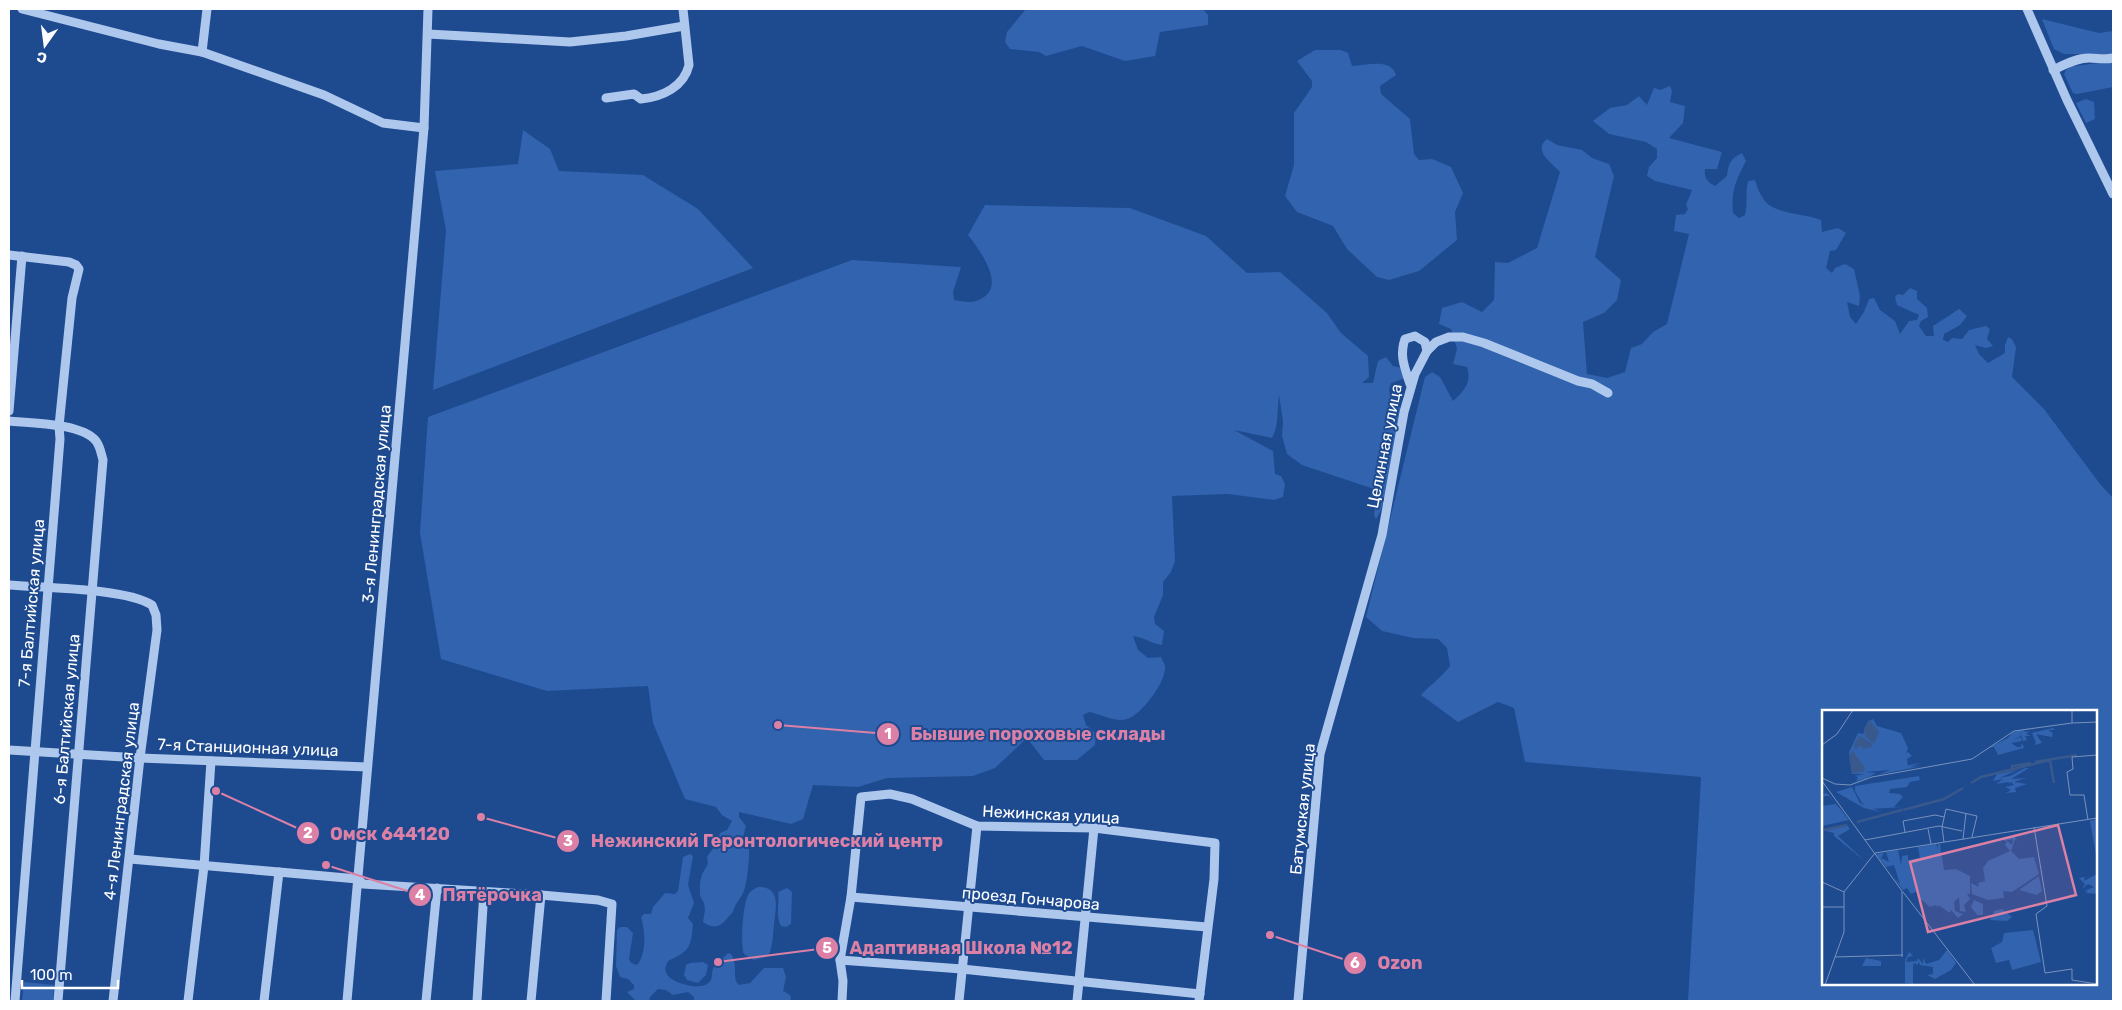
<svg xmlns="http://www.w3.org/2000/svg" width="2122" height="1010" viewBox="0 0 2122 1010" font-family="Rubik,sans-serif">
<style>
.green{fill:#3163ae;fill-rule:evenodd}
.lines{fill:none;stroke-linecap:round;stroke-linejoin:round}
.minor{stroke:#aec7ed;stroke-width:9}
.labels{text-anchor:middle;stroke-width:4;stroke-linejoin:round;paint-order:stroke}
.street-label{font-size:16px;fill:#fff;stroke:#1e4a90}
.inset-river{fill:none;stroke:#39598c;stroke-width:2.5}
.inset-road{fill:none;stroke:#7892bc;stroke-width:1}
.view{fill:#dd80a5;fill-opacity:0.15;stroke:#dd80a5;stroke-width:2.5}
.inset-edge{fill:none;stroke:#fff;stroke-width:2.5}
.leader{fill:none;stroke:#dd80a5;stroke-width:2}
.callout-dot{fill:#dd80a5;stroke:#1e4a90;stroke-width:2}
.mark-label{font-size:15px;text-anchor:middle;font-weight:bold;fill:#fff}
.callout-label{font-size:18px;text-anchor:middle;font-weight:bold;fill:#dd80a5;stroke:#1e4a90;stroke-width:4;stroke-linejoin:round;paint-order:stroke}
</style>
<rect width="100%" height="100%" fill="#1e4a90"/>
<g class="green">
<polygon points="1026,9 1203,9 1208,15 1208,25 1160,32 1155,56 1125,61 1082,46 1046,56 1039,52 1010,49 1005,42 1007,32"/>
<polygon points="2042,19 2099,33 2113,31 2113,54 2064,54 2054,49"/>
<path d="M1315,50H1341L1348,53L1352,66C1367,65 1391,58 1396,75L1380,86L1381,94L1410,119L1414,154L1419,160L1432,159L1451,167L1463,193L1455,212L1457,240L1419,271L1389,280L1377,277L1347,249L1333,226L1297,212L1285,196L1294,165V113L1312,87V81L1297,61Z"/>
<polygon points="2113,61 2113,87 2077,94 2073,93 2064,74 2068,67"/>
<path d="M1670,86L1672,91L1670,102L1685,106L1683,123L1669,138L1722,152L1717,169H1705C1704,178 1707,182 1715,186L1727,176C1728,164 1731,158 1742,153L1746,161C1736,180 1731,190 1733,213L1739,218L1745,215C1748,203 1745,194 1748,181L1755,180C1757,186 1759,193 1763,198C1772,215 1805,213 1821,220L1822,232L1838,228L1846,233L1836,250L1830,251L1826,268L1832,273L1835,268L1845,264L1854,269L1860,296L1859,306L1847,302L1850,317L1856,324L1864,312L1869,299L1874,298L1880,310L1895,321L1900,334L1909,321L1917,320L1919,315L1897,305L1895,297L1898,294L1903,295L1910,288L1917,291V299L1927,308L1928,317L1921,321L1919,326L1926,336H1934L1933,326L1959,309L1967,316L1960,325L1944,334L1943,340L1948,342L1952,338L1962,339L1969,330L1986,326L1990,329L1987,339L1993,346L1986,348L1975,345L1979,354L1988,363L2005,353V345L2008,337L2012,339L2016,347L2012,377L2044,409L2100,484L2113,498V1001H1688L1701,777L1525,762L1514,708L1498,702L1458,722L1421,695C1431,684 1441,678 1450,666L1447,648L1438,639L1413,638L1382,631L1366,617L1425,377L1432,372L1440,377L1453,401C1464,391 1472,383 1467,367L1453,364L1457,349L1451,329L1439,324L1442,308L1462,302L1482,312L1494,300L1495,262L1508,263L1537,248L1560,172C1552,163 1532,151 1547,139L1557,145L1582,150L1592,158L1609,164L1614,176L1595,257L1621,280L1617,300L1604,313L1583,322L1587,374L1607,378L1625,372L1631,348L1642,344L1653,332L1667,324L1689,234L1674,231L1676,215L1685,214L1688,209L1686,205L1692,190L1655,181L1647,176L1649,167L1657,158V149L1646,142L1609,134L1593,121L1610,108L1627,105L1639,96L1647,105L1654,88L1660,90ZM1823,711H2096V984H1823Z"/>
<polygon points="2086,99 2094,102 2095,119 2086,123 2076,103"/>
<polygon points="523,130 550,149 559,171 643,175 698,209 753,268 433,390 446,230 435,171 518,164"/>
<path d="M985,205L1130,208L1206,236L1247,273L1280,272L1327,313L1341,333L1368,356L1369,377L1362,383H1373L1378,361L1386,357L1393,366L1402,368L1406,378L1391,383L1389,390L1392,398H1399L1400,408C1396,430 1388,505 1376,519L1374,515L1377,490L1302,465L1287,454L1282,436L1283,421L1279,395C1277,409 1279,426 1272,438L1234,430L1273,451L1275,474L1281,476L1285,484L1283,497L1274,500L1228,494L1172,496L1175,561L1171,572L1163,582V595L1154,617L1155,624L1164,631L1162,645C1151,644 1144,637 1133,636L1138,650L1148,658L1161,657C1162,660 1165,664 1165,667C1166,682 1141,715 1127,719C1116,723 1101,714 1089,712L1083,715L1086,725L1096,734L1095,745L1077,760H1044L1027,738L995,768L973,776L887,778L858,787L813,785L803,819L791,824L739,812V817L746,826L743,837C744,839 746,841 748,843C751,849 747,884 744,891C741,899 736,901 733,912C723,922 719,933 703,922L705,910L704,903L700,896V883L702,874L708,864L707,857L716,844L720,833L727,830L732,821L722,815L716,807L685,799L653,723L648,686L547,691L441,659L420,533L428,417L852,260L961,267L953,292L954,300C965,302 975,304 984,297C1005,283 978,248 968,235Z"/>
<path d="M690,854L693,856L688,885L694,903L688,918L693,924C691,947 690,951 668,961C667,964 664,968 666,972C669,983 698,990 707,984C715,979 710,972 714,967C718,962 724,958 728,953L731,954C739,966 731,978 739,985L750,983L764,968H783L786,977L783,991L790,995L791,999L789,1001H694V997L688,992L673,995L666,990L658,989L650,997L649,1001H636L627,992L634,989V985L628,979L620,977L616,966L617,930L620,927H627L633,933L629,959L631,963L637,965C647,954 645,930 641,917L644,914H651L653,907L665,893L675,894L678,891L683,857Z"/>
<path d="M758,887C781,886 776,908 774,924C773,933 773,943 770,952L766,957L754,960L744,954C740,945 743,904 748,895C750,891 754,889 758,887Z"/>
<path d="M787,888L792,892L791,924L786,927L781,926C775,915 780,903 778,892Z"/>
<polygon points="703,962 708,965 706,975 698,983 687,980 684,975 686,965 690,963"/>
<polygon points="24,982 54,985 53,1001 22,1001"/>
</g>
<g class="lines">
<g class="minor">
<polyline points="22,9 159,44 202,52 324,95 383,123 424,128"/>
<polyline points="2027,9 2067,100 2113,194"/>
<polyline points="428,34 570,42 626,36 684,26"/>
<polyline points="202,52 207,9"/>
<path d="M2053,70C2064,65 2076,58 2089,58C2098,58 2104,60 2113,58"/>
<path d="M606,98L634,94L641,99C662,97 684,87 689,65L683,9"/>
<polyline points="9,255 69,262 76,265 79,269 72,298 59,426 60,439 15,1001"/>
<path d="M1410,384C1405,368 1399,356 1405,339L1415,336L1425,342L1427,351"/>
<polyline points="9,411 22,256"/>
<path d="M9,421C30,423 82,423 96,441C100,446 101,453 103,460L58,1001"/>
<path d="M9,585C43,588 126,588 152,605L156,615L157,630L140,758L113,1001"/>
<polyline points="9,750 140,758 367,767"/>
<polyline points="130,859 358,879 363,884 541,895 598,900 612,904 606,1001"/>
<polyline points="851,897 1207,927"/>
<polyline points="840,960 962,969 1200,994"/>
<polyline points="188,1001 204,866 211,761"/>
<polyline points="264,1001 279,872"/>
<polyline points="347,1001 424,128 428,9"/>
<polyline points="426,1001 437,888"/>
<polyline points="477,1001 484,891"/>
<polyline points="531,1001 541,895"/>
<polyline points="842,1001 843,981 840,960 851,897 861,797 890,794 912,799 977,826 1094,828 1215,843 1214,879 1199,1001"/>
<polyline points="959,1001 977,826"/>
<polyline points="1077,1001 1094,828"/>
<polyline points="1298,1001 1320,754 1382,535 1404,412 1415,374 1427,351 1436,342 1449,337 1463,337 1484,343 1578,381 1592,384 1608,393"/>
</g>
</g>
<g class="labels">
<g class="street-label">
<text transform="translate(1384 446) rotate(-79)" y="6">Целинная улица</text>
<text transform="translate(376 504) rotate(-85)" y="6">3-я Ленинградская улица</text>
<text transform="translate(31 603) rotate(-85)" y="6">7-я Балтийская улица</text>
<text transform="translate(66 719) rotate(-85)" y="6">6-я Балтийская улица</text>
<text transform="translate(248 747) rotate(2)" y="6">7-я Станционная улица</text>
<text transform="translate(121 801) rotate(-83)" y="6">4-я Ленинградская улица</text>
<text transform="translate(1302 809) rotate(-84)" y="6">Батумская улица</text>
<text transform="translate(1051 814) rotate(3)" y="6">Нежинская улица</text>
<text transform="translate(1031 898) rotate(5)" y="6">проезд Гончарова</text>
</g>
</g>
<g transform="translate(1822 710)">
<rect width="275" height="275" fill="#1e4a90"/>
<path d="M51,9L55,16L79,23L86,38L84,44L86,42L90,46L85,49L86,56L87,55L99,53L88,57L100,56L55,65L68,60L44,62L54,63L38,72L34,73H32L42,69L34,71L36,67L32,66L43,64H30L27,42L36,23L41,24L46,11ZM212,17L200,21L207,22L204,24L209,26H203L205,30L201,31L198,21L199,26L191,30L199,27L200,31L189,33L195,37H199L200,33L202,38L176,45L172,37L166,38L186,28L191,22ZM231,18L233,20H226L231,23L230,27L214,24L220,33L212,35L214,33L210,23ZM203,58H207L189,69L204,68L192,72L205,74L193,78L194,82L184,83L189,80L183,77L192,75L189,72L187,74V72L174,74L181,69L171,71L175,64L196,60L177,68L188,66ZM97,66L98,70L88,72L85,77L68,79L67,83L78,84L81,87L72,97H80L49,99L40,93L33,81V76ZM30,77L38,93L59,102L42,98L14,82ZM3,83L6,84L27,110L0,116V96L14,94L7,86H0ZM275,109V150L268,111ZM25,115L28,119L16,126L44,152L12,126V123L3,121ZM182,127H193L195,131L193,129L189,141L197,149L212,147L217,164L190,182L181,181L182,188L166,190L150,184L149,173L157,177L156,173L163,171L161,158L166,151L188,141L183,135L185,131L190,135L191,129L182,131ZM114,134L116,138V134H118L122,160L134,159L148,166V184H145L148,189L142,195L144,202L138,201L137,187L132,192L133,201L141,204L136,208L129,200L128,203L116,195V198L114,195L108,197L95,186L96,181L89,184L85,178L81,180L72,168L78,174L72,155L64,157L54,144L62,143L59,148L67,152L64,142L76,140L79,155L80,146L86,145V150L98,148L96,137ZM275,164V184L264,183L266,181H262L272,177L266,174L260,179L263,174L257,168L263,167L262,171ZM217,166L220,181L215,185L197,180ZM152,190L161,194V205H155L149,197ZM180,199L190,207L185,211L168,210L172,201ZM211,220L219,252L190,260L187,250L174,253L169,238L180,232L182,223ZM125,240L134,253L129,260L113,269L105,265L111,264V257L98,255L96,251V255L92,253L91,256V274L83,273V250L87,242L91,246L86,247L84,252L95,251L96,248L101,254V248L104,254L117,250ZM44,248L59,251V256H40Z" fill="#3163ae"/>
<path d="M48,10L57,22L52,34L43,26L42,18ZM38,26L49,33L50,37L40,39V35L33,39L32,34ZM30,40L43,58L41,62L30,63L27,48Z" fill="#39598c"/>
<path class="inset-river" d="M228,50L232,73M213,52L255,45M189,60L190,56L209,53M149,73L159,67L228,50M81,100L122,89L141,78M35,112L80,100M2,120L25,115"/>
<path class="inset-road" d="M250,13L275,12M0,35L15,24L31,0M0,68L13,74L28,75L50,67L150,49L192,21L250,13V0M0,71L80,181V247M266,110L262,85H248L245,62L251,59L250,47L275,45M212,117L225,196L214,204L223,263L250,259V270L275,274M106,119L109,134M83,122L81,111L113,105L122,107M141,129L144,103M43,130L117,116L140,121M122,132L120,117L124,99L155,106L150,127M53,143L275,108M0,172L22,182M81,182L153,275M0,197H22M13,247L81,245M3,275L22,222V182L53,143"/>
<path class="view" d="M236,115L254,185L106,222L88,152Z"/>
<rect width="275" height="275" class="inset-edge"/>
</g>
<path class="leader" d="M778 725L888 734M216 791L308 833M481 817L568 841M326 865L420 895M718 962L827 948M1270 935L1355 963"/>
<g class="callout-dot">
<circle cx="778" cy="725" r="5"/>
<circle cx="216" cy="791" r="5"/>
<circle cx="481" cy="817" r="5"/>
<circle cx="326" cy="865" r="5"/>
<circle cx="718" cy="962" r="5"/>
<circle cx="1270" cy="935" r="5"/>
<circle cx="888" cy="734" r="12"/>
<circle cx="308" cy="833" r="12"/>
<circle cx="568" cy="841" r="12"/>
<circle cx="420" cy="895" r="12"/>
<circle cx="827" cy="948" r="12"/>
<circle cx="1355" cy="963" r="12"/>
</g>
<g class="mark-label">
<text x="888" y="739">1</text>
<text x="308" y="838">2</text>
<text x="568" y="846">3</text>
<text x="420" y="900">4</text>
<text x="827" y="953">5</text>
<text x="1355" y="968">6</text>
</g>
<g class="callout-label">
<text x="1038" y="740">Бывшие пороховые склады</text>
<text x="390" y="840">Омск 644120</text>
<text x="767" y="847">Нежинский Геронтологический центр</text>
<text x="492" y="901">Пятёрочка</text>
<text x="961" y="954">Адаптивная Школа №12</text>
<text x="1400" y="969">Ozon</text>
</g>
<rect width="2122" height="1010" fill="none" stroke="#ffffff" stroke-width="20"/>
<g transform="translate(45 45) rotate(194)" stroke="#1e4a90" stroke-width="4" paint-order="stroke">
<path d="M0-4L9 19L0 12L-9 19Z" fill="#ffffff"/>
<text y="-8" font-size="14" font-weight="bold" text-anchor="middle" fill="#ffffff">С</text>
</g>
<path d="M22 980v8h96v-8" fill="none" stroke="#ffffff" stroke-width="2.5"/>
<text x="30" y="980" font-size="15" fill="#ffffff" stroke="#1e4a90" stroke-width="4" paint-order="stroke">100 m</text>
</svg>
